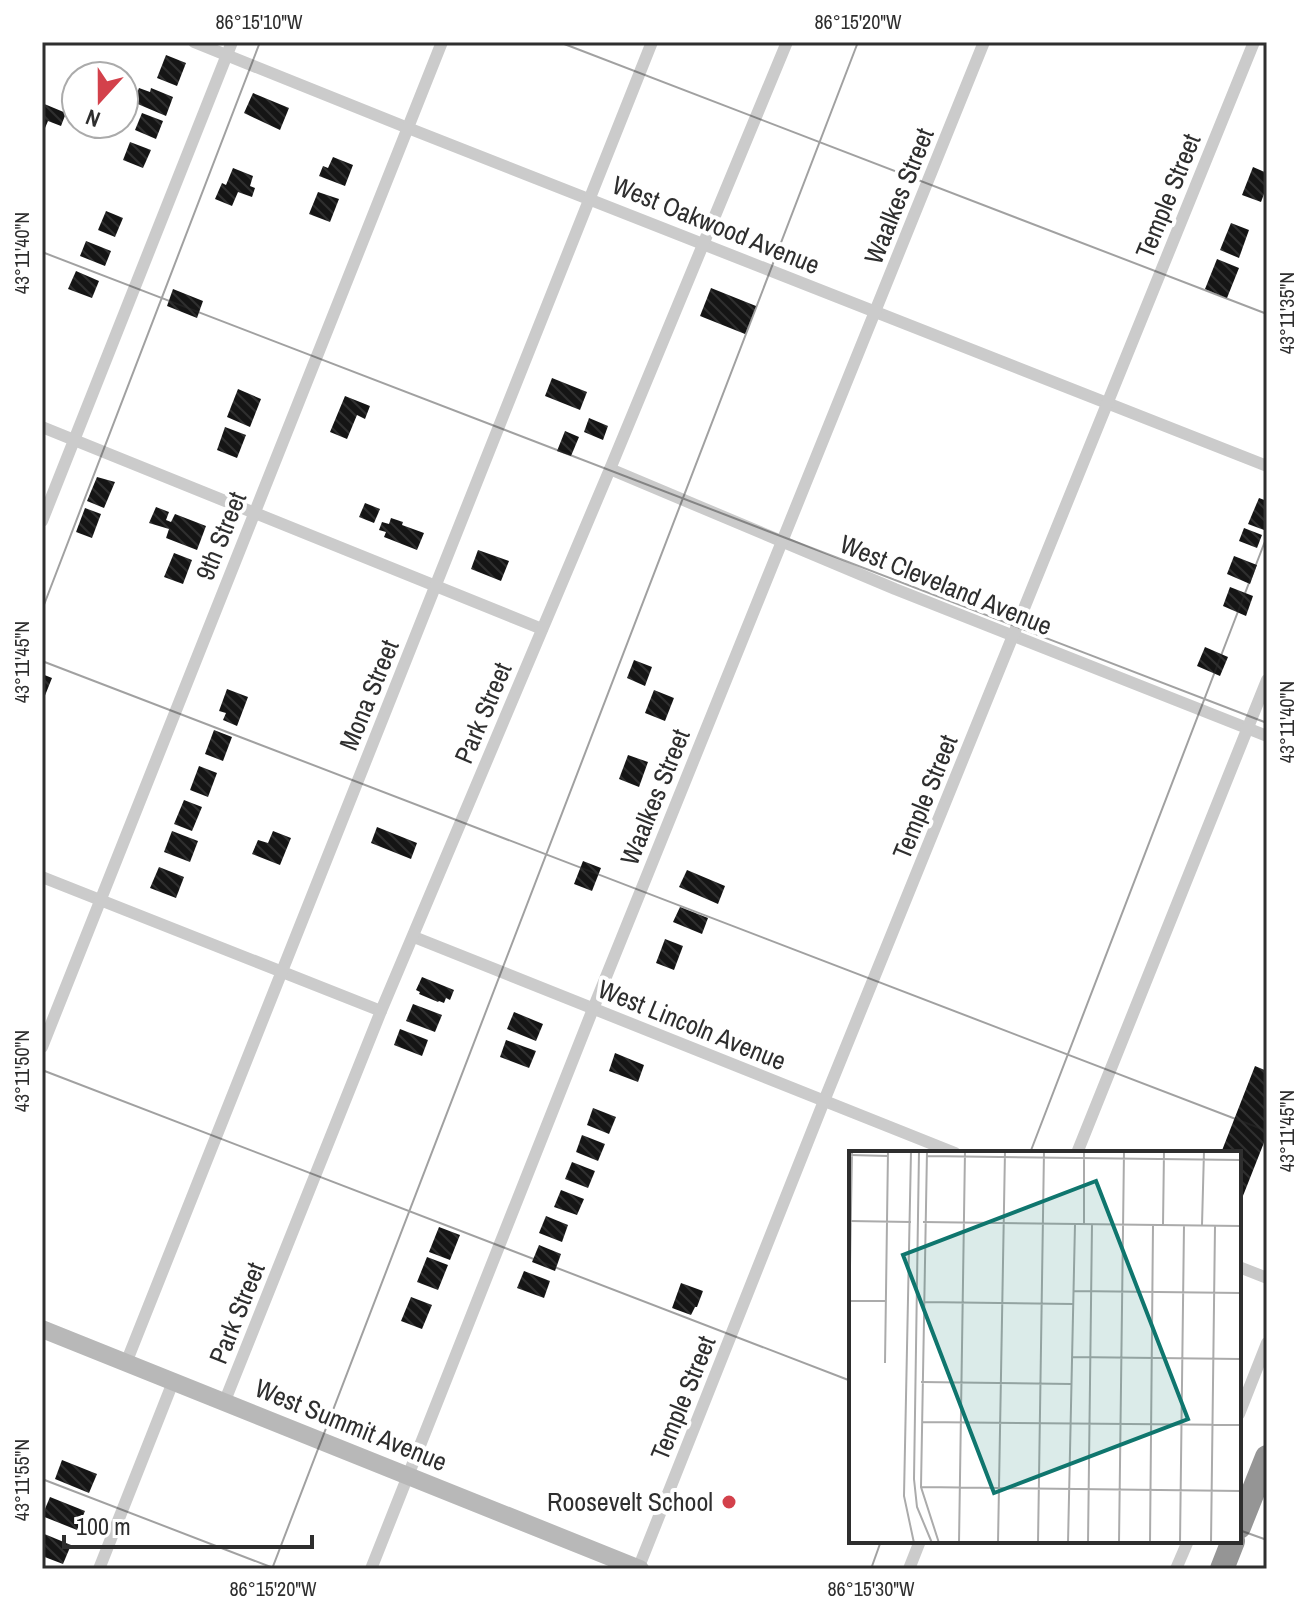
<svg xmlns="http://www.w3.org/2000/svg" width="1309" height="1611" viewBox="0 0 1309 1611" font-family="'Archivo Narrow',sans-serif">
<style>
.building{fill:url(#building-back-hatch)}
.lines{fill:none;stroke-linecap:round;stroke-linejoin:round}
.street{stroke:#cbcbcb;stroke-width:12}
.secondary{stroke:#b8b8b8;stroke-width:18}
.highway{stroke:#959595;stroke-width:24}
.ticks{fill:none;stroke:#2e2e2e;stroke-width:2;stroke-opacity:0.45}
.poi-dot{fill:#d3414b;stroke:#fff;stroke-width:3}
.labels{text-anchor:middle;stroke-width:8;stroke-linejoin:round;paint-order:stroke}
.street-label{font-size:26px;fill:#2e2e2e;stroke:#fff}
.poi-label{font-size:26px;fill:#2e2e2e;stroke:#fff;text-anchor:end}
.inset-road{fill:none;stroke:#ababab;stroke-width:2}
.view{fill:#0f766e;fill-opacity:0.15;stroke:#0f766e;stroke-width:4}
.inset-edge{fill:none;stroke:#2e2e2e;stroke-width:4}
.neatline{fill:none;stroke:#2e2e2e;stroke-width:3}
.ticks-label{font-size:20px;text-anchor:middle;fill:#2e2e2e}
</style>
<defs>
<pattern id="building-back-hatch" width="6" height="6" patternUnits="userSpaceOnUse" patternTransform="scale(2)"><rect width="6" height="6" fill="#151515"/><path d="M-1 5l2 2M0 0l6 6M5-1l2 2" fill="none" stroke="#2f2f2f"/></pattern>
</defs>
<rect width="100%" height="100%" fill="#fff"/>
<g class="building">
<polygon points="166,55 186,63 177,86 157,78"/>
<polygon points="139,88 150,92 151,88 173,97 166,116 133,102"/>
<polygon points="253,93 289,108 280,130 244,113"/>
<polygon points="42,103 66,113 61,126 48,121 42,135"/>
<polygon points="142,113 163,121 156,139 135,130"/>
<polygon points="130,142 151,150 143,168 123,160"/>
<polygon points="333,157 353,165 345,186 319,176 323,166 328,168"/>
<polygon points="1253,167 1267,173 1267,186 1261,202 1242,195"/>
<polygon points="233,168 253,176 250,186 255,188 252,197 238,192 232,206 215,199 222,183 226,185"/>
<polygon points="318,192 339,199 330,222 309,214"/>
<polygon points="106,211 123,218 115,237 98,230"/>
<polygon points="1231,223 1249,230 1239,258 1220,250"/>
<polygon points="86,241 111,251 105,266 80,256"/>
<polygon points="1217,259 1239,268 1227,298 1205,289"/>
<polygon points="76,271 99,281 92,298 68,289"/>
<polygon points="711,288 756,306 745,334 700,316"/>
<polygon points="173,289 203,301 197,318 167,306"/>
<polygon points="552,378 587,392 580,410 545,396"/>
<polygon points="238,389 261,399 250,427 227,417"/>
<polygon points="345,396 370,406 365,419 357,415 347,439 330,432"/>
<polygon points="589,418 608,426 603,440 584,432"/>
<polygon points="225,427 246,435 237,458 217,450"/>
<polygon points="565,431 579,437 571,456 557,451"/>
<polygon points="97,477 115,482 104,508 87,501"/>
<polygon points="1259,498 1267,501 1267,523 1264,530 1248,524"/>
<polygon points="365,503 380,509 374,523 359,517"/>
<polygon points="156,507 169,512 166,520 171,522 175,514 206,526 197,550 166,538 169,529 149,523"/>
<polygon points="85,508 101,514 92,538 76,532"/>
<polygon points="391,518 403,522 402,525 424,533 417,550 384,537 386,532 379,530 382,522 389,524"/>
<polygon points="1244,528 1262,535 1257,548 1239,541"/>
<polygon points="478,550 509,561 501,581 471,569"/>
<polygon points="174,553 192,560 183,584 164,577"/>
<polygon points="1234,556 1257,565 1250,584 1227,574"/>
<polygon points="1230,587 1253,596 1246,616 1223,606"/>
<polygon points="1205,647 1228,657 1220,676 1197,666"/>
<polygon points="634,660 652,667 645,686 627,678"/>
<polygon points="42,674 52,678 42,703"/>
<polygon points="227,689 248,697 237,726 223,720 226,713 219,711"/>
<polygon points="654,690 674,698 665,721 645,713"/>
<polygon points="214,730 232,737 223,761 205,754"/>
<polygon points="628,755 648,762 639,787 619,779"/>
<polygon points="199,766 217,773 208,797 190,790"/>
<polygon points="184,800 202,807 192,831 174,824"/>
<polygon points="377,827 417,843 411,859 371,843"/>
<polygon points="172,831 198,841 190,862 164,852"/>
<polygon points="273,831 291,838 280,865 252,854 258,840 268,843"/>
<polygon points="583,861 601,868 592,891 574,884"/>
<polygon points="159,867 184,877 176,898 150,888"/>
<polygon points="687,870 725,886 718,904 679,887"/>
<polygon points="680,907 708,918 702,934 673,922"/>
<polygon points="665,939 683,946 674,970 656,963"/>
<polygon points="422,977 454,990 450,1000 446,998 444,1003 439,1001 438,1002 419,994 420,992 416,990"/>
<polygon points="413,1004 442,1015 435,1032 406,1021"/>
<polygon points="514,1012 543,1024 536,1041 507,1029"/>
<polygon points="400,1029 428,1040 422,1056 394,1045"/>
<polygon points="506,1040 536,1051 529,1068 500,1057"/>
<polygon points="615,1053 644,1065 638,1082 609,1071"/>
<polygon points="1255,1066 1267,1071 1267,1135 1239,1206 1239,1153 1221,1153"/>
<polygon points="593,1108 616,1117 609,1134 587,1125"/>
<polygon points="582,1135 605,1144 598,1161 576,1152"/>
<polygon points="572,1162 595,1171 588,1188 565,1179"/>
<polygon points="561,1190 584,1199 577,1215 554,1207"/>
<polygon points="546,1216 568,1225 562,1242 539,1233"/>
<polygon points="439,1227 460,1235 450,1260 429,1252"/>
<polygon points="539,1245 561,1254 555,1271 532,1262"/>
<polygon points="427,1257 448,1265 438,1290 417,1282"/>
<polygon points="524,1271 550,1281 544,1298 517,1288"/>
<polygon points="681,1283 703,1291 697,1307 695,1307 691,1315 672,1308"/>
<polygon points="411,1297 432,1305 422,1329 401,1321"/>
<polygon points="62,1460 97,1474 89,1493 55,1479"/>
<polygon points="50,1497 85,1511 77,1530 42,1516"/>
<polygon points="42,1533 71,1545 63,1564 42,1556"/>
</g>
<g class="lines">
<g class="street">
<polyline points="194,42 408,128 1267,466"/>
<polyline points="42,427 542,629"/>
<polyline points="610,469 895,589 1267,736"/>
<polyline points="42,521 232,42"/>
<polyline points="42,877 381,1011"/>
<polyline points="414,937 955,1153"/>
<polyline points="42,1047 442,42"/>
<polyline points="1077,1153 1267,680"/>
<polyline points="1239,1267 1267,1278"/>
<polyline points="126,1363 652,42"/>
<polyline points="224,1403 381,1011 610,469 787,42"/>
<polyline points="1239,1414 1267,1343"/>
<polyline points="99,1569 173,1382"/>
<polyline points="371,1569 593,1009 984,42"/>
<polyline points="638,1569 824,1101 1254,42"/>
<polyline points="909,1569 920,1541"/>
<polyline points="1176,1569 1188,1541"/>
</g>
<polyline class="secondary" points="42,1329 640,1569"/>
<g class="highway">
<polyline points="1239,1527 1267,1457"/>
<polyline points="1222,1569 1233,1541"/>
</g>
</g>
<path class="ticks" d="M559,42L1267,314M42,252L1267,723M42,610L260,42M42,661L1267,1131M42,1070L851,1381M1030,1153L1267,536M42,1479L276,1569M1239,1530L1267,1540M272,1569L858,42M871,1569L881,1541"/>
<circle class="poi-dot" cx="729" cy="1502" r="8"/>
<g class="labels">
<g class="street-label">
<text transform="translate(899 196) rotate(-68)" y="9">Waalkes Street</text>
<text transform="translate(1168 196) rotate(-68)" y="9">Temple Street</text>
<text transform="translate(716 225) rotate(22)" y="9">West Oakwood Avenue</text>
<text transform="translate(221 536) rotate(-68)" y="9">9th Street</text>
<text transform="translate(946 585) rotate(22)" y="9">West Cleveland Avenue</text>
<text transform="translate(369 695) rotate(-68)" y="9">Mona Street</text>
<text transform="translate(483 713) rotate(-67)" y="9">Park Street</text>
<text transform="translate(655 797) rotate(-68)" y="9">Waalkes Street</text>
<text transform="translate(925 797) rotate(-68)" y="9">Temple Street</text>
<text transform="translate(692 1025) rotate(22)" y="9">West Lincoln Avenue</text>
<text transform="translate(237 1313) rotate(-68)" y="9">Park Street</text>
<text transform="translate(683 1398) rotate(-68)" y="9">Temple Street</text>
<text transform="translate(351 1425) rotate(22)" y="9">West Summit Avenue</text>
</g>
<g class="poi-label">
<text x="713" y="1511">Roosevelt School</text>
</g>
</g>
<g transform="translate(849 1151)">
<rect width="392" height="392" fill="#fff"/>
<path class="inset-road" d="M62,0L55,345L65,392M70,0L65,328L68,356L83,392M78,0L72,336L90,392M1,4L39,5M78,5L392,9M0,70L62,71M74,71L392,75M235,73V0M314,74L315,0M353,74L355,0M225,140L392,142M0,150H37M75,151L224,153M0,174L3,0M223,206L392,208M36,212L39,0M72,231L222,233M73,271L392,274M72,336L392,340M110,392L116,0M149,392L156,0M189,392L195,0M219,392L226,73M239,392L243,73M270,392L275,0M301,392L304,74M331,392L335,74M362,392L366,75"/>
<path class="view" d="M247,30L339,268L145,342L54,104Z"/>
<rect width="392" height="392" class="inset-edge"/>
</g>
<rect width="1309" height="1611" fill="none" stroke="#ffffff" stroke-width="88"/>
<g transform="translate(100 100) rotate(201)"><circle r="38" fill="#ffffff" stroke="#ababab" stroke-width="2"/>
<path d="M0-6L14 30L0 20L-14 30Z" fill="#d3414b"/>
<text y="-12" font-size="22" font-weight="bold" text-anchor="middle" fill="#2e2e2e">N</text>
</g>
<path d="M64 1535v12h248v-12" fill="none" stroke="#2e2e2e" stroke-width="4"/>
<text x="76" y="1535" font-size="24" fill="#2e2e2e" stroke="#ffffff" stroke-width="6" paint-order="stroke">100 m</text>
<rect x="44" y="44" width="1221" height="1523" class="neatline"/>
<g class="ticks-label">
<text x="259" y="29">86°15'10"W</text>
<text x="858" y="29">86°15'20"W</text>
<text transform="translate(22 253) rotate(-90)" y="7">43°11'40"N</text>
<text transform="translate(1287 313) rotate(-90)" y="7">43°11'35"N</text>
<text transform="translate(22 662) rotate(-90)" y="7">43°11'45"N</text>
<text transform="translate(1287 722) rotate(-90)" y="7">43°11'40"N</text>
<text transform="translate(22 1071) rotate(-90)" y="7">43°11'50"N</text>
<text transform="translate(1287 1131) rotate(-90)" y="7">43°11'45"N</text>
<text transform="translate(22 1480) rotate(-90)" y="7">43°11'55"N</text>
<text x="273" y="1596">86°15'20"W</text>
<text x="871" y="1596">86°15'30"W</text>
</g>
</svg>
